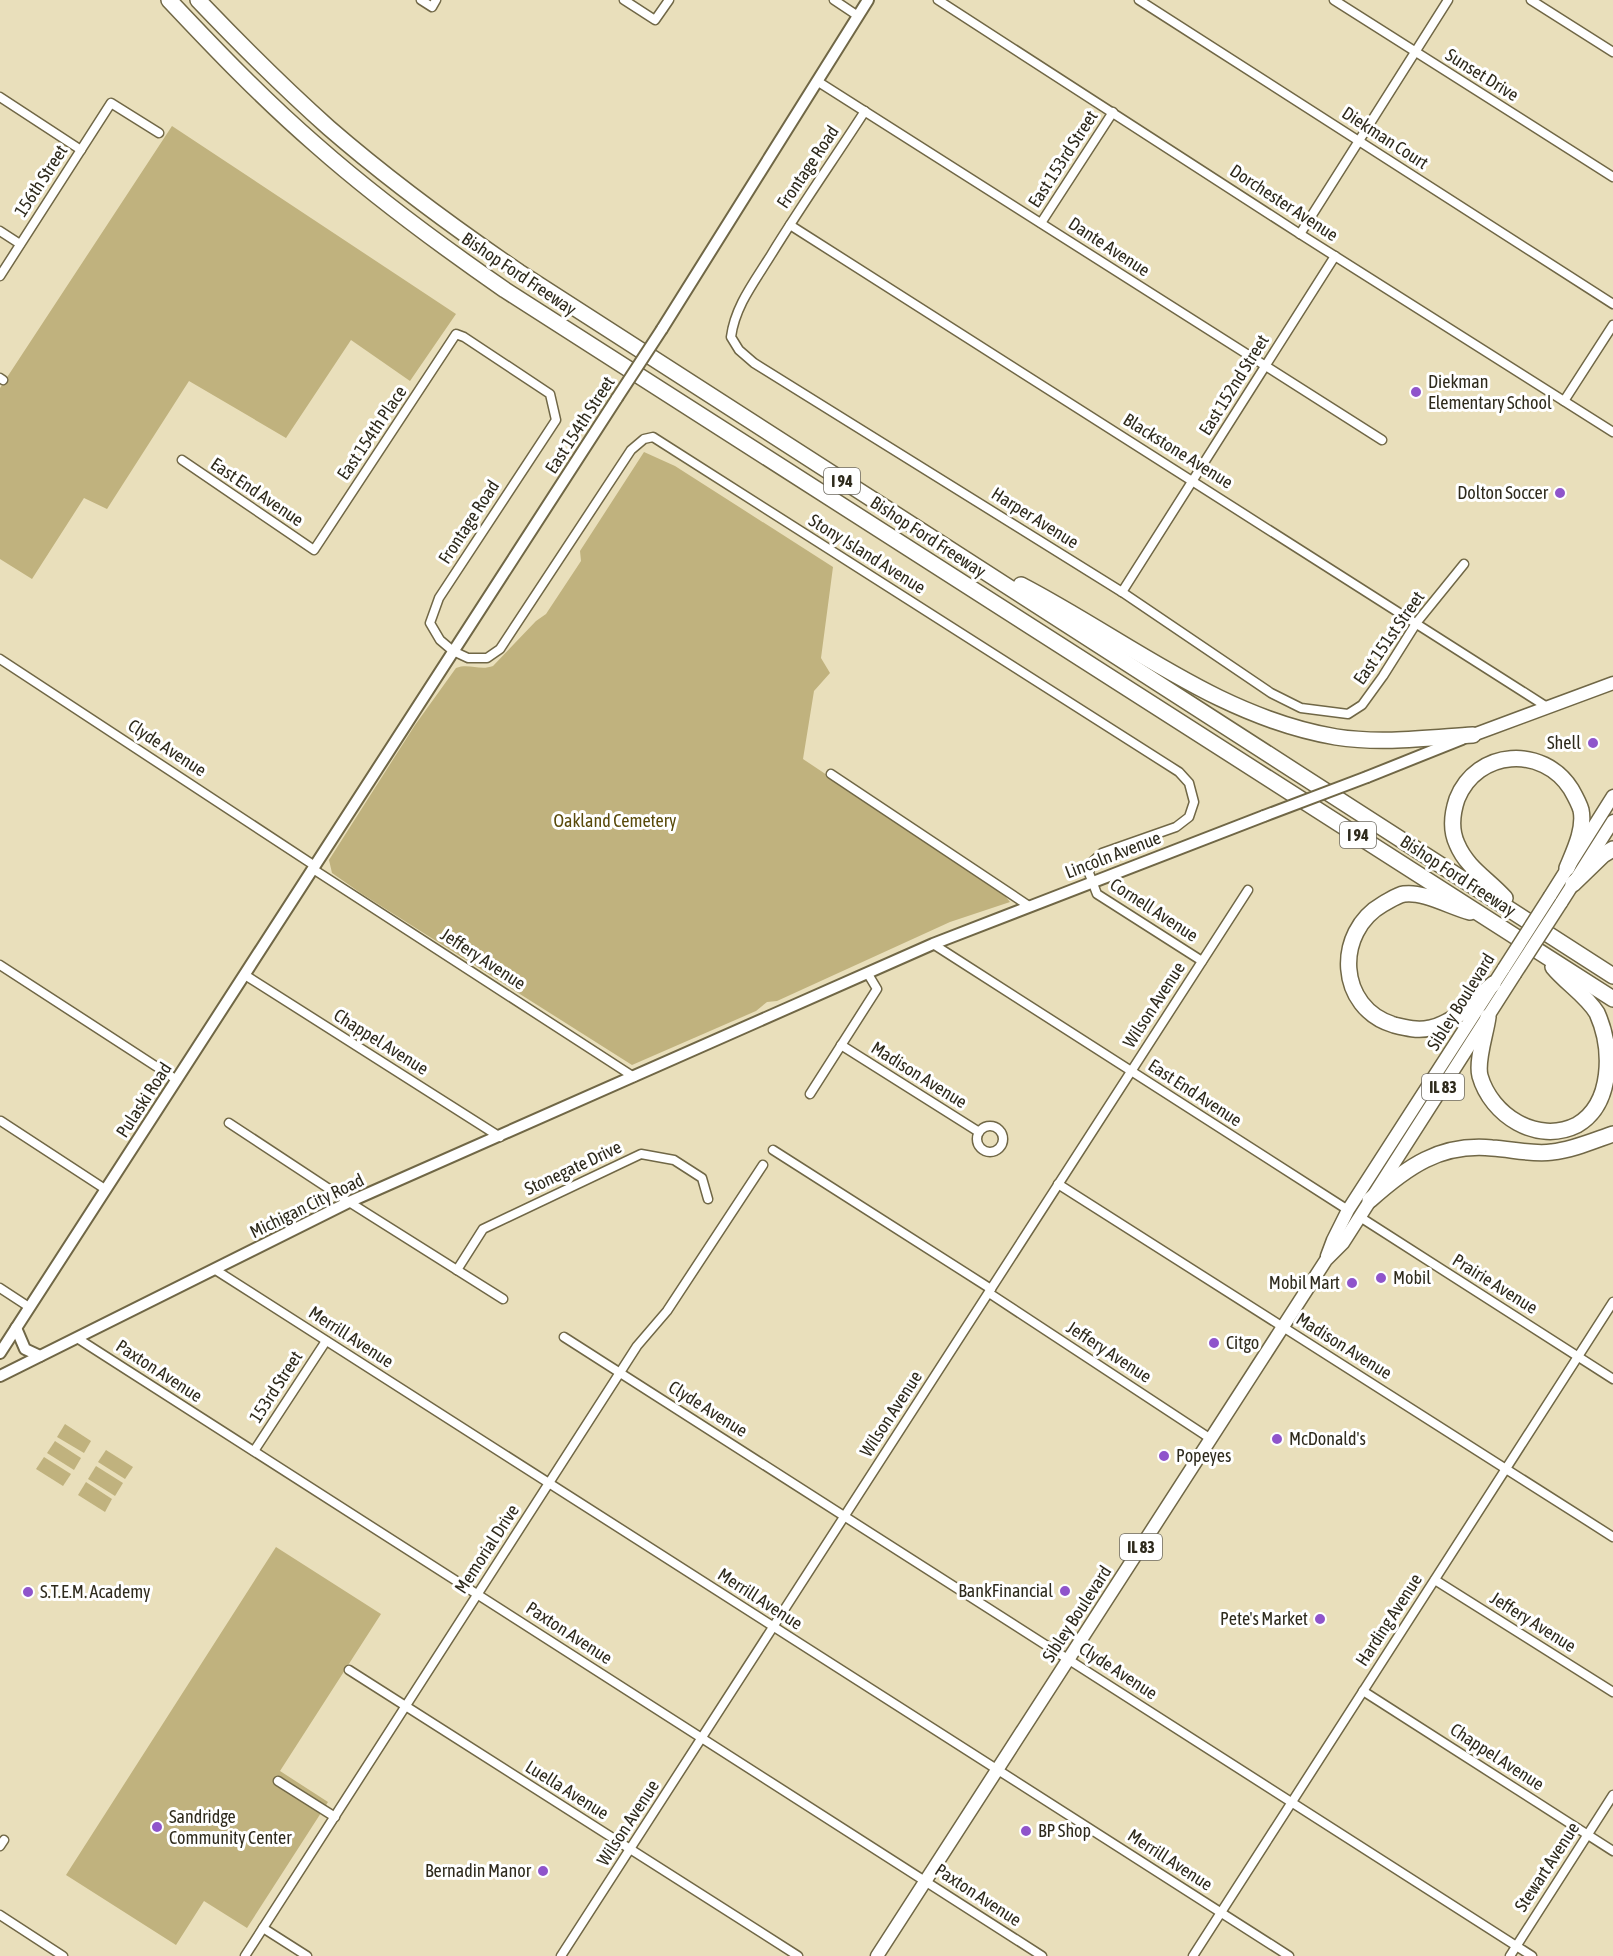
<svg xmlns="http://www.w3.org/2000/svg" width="1613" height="1956" viewBox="0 0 1613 1956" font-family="'Asap Condensed',sans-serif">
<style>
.green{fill:#c0b27e}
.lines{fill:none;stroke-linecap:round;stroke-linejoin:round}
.street-casing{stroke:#706746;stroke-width:11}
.secondary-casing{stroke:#706746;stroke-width:14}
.primary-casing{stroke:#706746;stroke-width:15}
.highway-casing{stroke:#706746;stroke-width:18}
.street{stroke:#fff;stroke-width:8}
.secondary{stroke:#fff;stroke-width:10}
.primary{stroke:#fff;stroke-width:12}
.highway{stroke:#fff;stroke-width:15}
.secondary-bridge-casing{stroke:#706746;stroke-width:14;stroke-linecap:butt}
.primary-bridge-casing{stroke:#706746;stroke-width:15;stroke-linecap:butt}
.secondary-bridge{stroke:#fff;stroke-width:10}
.primary-bridge{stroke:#fff;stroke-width:12}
.poi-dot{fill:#8f54cb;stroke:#fff;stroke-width:2}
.labels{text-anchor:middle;stroke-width:6;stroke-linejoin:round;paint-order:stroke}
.shield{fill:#fff;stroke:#6d6a60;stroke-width:1.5}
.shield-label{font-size:16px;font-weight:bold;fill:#2e2a1c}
.street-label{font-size:18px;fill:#2e2a1c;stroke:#fff}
.poi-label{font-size:18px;fill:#2e2a1c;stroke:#fff;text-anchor:start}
.park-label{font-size:18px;fill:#594a0a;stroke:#fff}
</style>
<rect width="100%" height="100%" fill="#e9dfbb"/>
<g class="green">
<polygon points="172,126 456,314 410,381 351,340 286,438 189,381 107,509 84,498 32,579 0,559 0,388"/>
<path d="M644,452L675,466L833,567L821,658L830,673L814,691L803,759L1002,892L1010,902L950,922L777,1001L767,1002L756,1011L632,1065L362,894L332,873L329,860L415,725L456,668C469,663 480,671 493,666L536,621L546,614L581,561L580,551Z"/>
<polygon points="65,1424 91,1441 84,1453 57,1437"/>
<polygon points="55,1441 81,1458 74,1470 47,1453"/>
<polygon points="106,1450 133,1467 125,1479 98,1462"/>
<polygon points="44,1457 71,1474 63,1486 36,1469"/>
<polygon points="96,1466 123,1483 115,1496 88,1479"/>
<polygon points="86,1482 112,1499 105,1512 78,1495"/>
<polygon points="276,1547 381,1614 280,1771 328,1802 247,1928 204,1901 176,1945 66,1875"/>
</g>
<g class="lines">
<g class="street-casing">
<g id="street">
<polyline points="421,0 432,7 436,0"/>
<polyline points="624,0 655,20 669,0"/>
<polyline points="834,0 858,16"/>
<polyline points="938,0 1300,234 1613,432"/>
<polyline points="1139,0 1613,304"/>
<polyline points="1334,0 1613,177"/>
<polyline points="1531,0 1613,52"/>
<polyline points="817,81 1382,440"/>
<polyline points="0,97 81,150"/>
<path d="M865,111C834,159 801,206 771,255C755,281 735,306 731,337L739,350L754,363L1122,592L1271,693L1301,708L1348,714L1362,705L1383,676L1417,622L1464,564"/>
<polyline points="1041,223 1113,112"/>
<polyline points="790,225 1547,707"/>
<polyline points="0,231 20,244"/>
<polyline points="1300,234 1448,0"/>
<polyline points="0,276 111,103 159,133"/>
<polyline points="0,378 3,380"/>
<polyline points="1564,401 1613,325"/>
<polyline points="182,460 314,550 456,334 464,337 550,394 556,420 439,598 430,623 440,640 453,651 468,658 487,658 500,649 631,450 644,439 653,437 1179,772 1189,783 1194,802 1189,817 1176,827 1102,853 1091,863 1089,873 1097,894 1202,961"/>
<polyline points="1122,592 1335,256"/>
<polyline points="0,659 315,866"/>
<polyline points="831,774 1029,906"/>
<polyline points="313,869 634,1077"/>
<polyline points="933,944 1348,1210"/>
<polyline points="0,965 177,1080"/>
<polyline points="245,975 500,1137"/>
<polyline points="841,1045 979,1132"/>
<polyline points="810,1094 877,989 868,974"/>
<polyline points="1,1121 105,1189"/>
<polyline points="229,1123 349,1202 503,1299"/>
<circle cx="990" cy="1139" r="13"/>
<polyline points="773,1150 991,1289"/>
<polyline points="1058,1184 1613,1537"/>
<polyline points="1360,1217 1613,1379"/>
<polyline points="214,1269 1289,1956"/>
<polyline points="457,1270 483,1229 641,1154 674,1160 702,1178 708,1199"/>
<polyline points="0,1288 29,1307"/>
<polyline points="989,1293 1211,1439"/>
<polyline points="564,1337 1532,1956"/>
<polyline points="77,1338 1042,1956"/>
<polyline points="254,1451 326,1341"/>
<polyline points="1435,1580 1613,1692"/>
<polyline points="349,1670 798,1956"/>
<polyline points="1363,1691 1613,1851"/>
<polyline points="278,1781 335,1817"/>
<polyline points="0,1846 4,1840"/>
<polyline points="0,1915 63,1956"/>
<polyline points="263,1928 307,1956"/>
<polyline points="245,1956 637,1346 667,1311 763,1165"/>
<polyline points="561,1956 1248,890"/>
<polyline points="1193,1956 1613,1302"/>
<polyline points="1510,1956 1613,1795"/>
</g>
</g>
<g class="secondary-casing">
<g id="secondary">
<polyline points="662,329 868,0"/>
<polyline points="1367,777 1462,739"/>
<polyline points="16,1328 25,1349 40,1356"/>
<polyline points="0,1353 617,398"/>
<polyline points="0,1376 349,1202 933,944 1264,816"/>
</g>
</g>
<g class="primary-casing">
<g id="primary">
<polyline points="1473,735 1613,683"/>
<polyline points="1550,896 1613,796"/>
<polyline points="1561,903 1613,821"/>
<polyline points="1327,1256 1333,1240 1348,1210 1504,968"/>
<polyline points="877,1956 1326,1260 1343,1243 1515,974"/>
</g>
</g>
<g class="highway-casing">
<g id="highway">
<path d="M169,0C216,50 264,100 316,145C376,198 440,245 505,290L1613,999"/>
<path d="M198,0C240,44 283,87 329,128C389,180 453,227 519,272L1613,976"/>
<path d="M1021,585C1125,639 1218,717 1336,737C1381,744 1428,738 1473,735"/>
<polyline points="1573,884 1603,855 1613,849"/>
<path d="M1505,898C1488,879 1467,868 1457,844C1450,829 1452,814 1457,799C1477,749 1543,745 1571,789C1575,796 1579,803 1581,810C1585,829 1574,851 1567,868"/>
<path d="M1470,912C1451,907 1423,891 1404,894C1397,895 1389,901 1383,904C1334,932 1337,1008 1394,1025C1406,1028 1418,1031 1430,1028C1455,1023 1475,1000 1493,984"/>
<path d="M1488,1017C1486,1033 1476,1061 1480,1076C1491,1115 1537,1145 1577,1125C1613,1104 1613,1049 1597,1013C1586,995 1566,983 1553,967"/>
<path d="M1370,1200C1407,1167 1440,1143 1492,1148C1511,1149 1533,1155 1552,1152C1572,1150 1593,1141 1613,1134"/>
</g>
</g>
<use href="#street" class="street"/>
<use href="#secondary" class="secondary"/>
<use href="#primary" class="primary"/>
<use href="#highway" class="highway"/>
<g class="secondary-bridge-casing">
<g id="secondary-bridge">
<polyline points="617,398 662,329"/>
<polyline points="1264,816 1367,777"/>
</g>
</g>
<g class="primary-bridge-casing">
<g id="primary-bridge">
<polyline points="1504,968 1550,896"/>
<polyline points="1515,974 1561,903"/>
</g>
</g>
<use href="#secondary-bridge" class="secondary-bridge"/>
<use href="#primary-bridge" class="primary-bridge"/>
</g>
<g class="poi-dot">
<circle cx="1416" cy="392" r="6"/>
<circle cx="1560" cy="493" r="6"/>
<circle cx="1593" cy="743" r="6"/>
<circle cx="1381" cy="1278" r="6"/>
<circle cx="1352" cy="1283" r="6"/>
<circle cx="1214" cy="1343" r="6"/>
<circle cx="1277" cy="1439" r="6"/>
<circle cx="1164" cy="1456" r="6"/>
<circle cx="1065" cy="1591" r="6"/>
<circle cx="28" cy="1592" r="6"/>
<circle cx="1320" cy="1619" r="6"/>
<circle cx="157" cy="1827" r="6"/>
<circle cx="1026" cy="1831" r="6"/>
<circle cx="543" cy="1871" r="6"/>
</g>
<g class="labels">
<g class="shield">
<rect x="824" y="468" width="36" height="26" rx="4.5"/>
<rect x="1340" y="822" width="36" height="26" rx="4.5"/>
<rect x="1422" y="1074" width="42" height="26" rx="4.5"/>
<rect x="1120" y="1534" width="42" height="26" rx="4.5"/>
</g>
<g class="shield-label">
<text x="842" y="487">I 94</text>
<text x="1358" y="841">I 94</text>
<text x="1443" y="1093">IL 83</text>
<text x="1141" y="1553">IL 83</text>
</g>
<g class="street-label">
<text transform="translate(1482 75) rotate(32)" y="6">Sunset Drive</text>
<text transform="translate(1385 138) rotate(33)" y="6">Diekman Court</text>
<text transform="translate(1063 159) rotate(-57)" y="6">East 153rd Street</text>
<text transform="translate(808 167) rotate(-56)" y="6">Frontage Road</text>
<text transform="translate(41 181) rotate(-57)" y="6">156th Street</text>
<text transform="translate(1284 203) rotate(33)" y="6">Dorchester Avenue</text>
<text transform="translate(1109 247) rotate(33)" y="6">Dante Avenue</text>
<text transform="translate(519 274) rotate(34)" y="6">Bishop Ford Freeway</text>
<text transform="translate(1234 385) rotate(-58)" y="6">East 152nd Street</text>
<text transform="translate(580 425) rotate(-57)" y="6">East 154th Street</text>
<text transform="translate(372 433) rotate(-56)" y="6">East 154th Place</text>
<text transform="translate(1178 451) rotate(32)" y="6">Blackstone Avenue</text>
<text transform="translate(257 492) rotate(34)" y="6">East End Avenue</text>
<text transform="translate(1035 518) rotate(32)" y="6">Harper Avenue</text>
<text transform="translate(469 522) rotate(-57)" y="6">Frontage Road</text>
<text transform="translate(928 537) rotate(33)" y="6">Bishop Ford Freeway</text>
<text transform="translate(867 554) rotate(32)" y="6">Stony Island Avenue</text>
<text transform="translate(1389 638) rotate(-55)" y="6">East 151st Street</text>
<text transform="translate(167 748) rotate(33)" y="6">Clyde Avenue</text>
<text transform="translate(1113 855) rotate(-21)" y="6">Lincoln Avenue</text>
<text transform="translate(1458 876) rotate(33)" y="6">Bishop Ford Freeway</text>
<text transform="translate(1154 910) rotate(33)" y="6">Cornell Avenue</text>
<text transform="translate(483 959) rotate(33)" y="6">Jeffery Avenue</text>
<text transform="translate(1461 1002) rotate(-58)" y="6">Sibley Boulevard</text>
<text transform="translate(1154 1005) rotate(-57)" y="6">Wilson Avenue</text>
<text transform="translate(381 1042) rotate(32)" y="6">Chappel Avenue</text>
<text transform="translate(919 1075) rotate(32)" y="6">Madison Avenue</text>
<text transform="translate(1195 1093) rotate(33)" y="6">East End Avenue</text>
<text transform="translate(144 1100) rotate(-57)" y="6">Pulaski Road</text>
<text transform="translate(573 1168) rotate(-25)" y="6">Stonegate Drive</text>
<text transform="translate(307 1206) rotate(-26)" y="6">Michigan City Road</text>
<text transform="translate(1495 1284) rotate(32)" y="6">Prairie Avenue</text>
<text transform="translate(351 1337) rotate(33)" y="6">Merrill Avenue</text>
<text transform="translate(1344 1346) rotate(32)" y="6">Madison Avenue</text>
<text transform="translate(1109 1352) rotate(33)" y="6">Jeffery Avenue</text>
<text transform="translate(159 1371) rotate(33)" y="6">Paxton Avenue</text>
<text transform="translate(276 1387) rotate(-57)" y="6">153rd Street</text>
<text transform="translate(708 1409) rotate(32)" y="6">Clyde Avenue</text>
<text transform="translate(891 1414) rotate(-57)" y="6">Wilson Avenue</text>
<text transform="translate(487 1549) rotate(-57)" y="6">Memorial Drive</text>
<text transform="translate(760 1599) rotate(33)" y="6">Merrill Avenue</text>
<text transform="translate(1077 1614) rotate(-57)" y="6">Sibley Boulevard</text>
<text transform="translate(1389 1620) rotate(-57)" y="6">Harding Avenue</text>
<text transform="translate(1533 1622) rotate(32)" y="6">Jeffery Avenue</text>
<text transform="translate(569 1633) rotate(33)" y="6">Paxton Avenue</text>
<text transform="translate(1118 1671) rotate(33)" y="6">Clyde Avenue</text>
<text transform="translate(1497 1757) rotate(33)" y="6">Chappel Avenue</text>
<text transform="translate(567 1790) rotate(32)" y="6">Luella Avenue</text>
<text transform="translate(628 1823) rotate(-57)" y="6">Wilson Avenue</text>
<text transform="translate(1170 1860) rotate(33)" y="6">Merrill Avenue</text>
<text transform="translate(1547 1867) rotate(-57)" y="6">Stewart Avenue</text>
<text transform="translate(978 1895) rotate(33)" y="6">Paxton Avenue</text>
</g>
<g class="poi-label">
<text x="1428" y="388">Diekman<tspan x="1428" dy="21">Elementary School</tspan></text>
<text x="1548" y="499" text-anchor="end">Dolton Soccer</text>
<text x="1581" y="749" text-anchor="end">Shell</text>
<text x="1393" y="1284">Mobil</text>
<text x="1340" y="1289" text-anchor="end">Mobil Mart</text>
<text x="1226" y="1349">Citgo</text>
<text x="1289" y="1445">McDonald's</text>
<text x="1176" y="1462">Popeyes</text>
<text x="1053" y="1597" text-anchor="end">BankFinancial</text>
<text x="40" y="1598">S.T.E.M. Academy</text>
<text x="1308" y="1625" text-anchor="end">Pete's Market</text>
<text x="169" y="1823">Sandridge<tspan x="169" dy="21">Community Center</tspan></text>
<text x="1038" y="1837">BP Shop</text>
<text x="531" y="1877" text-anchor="end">Bernadin Manor</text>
</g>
<g class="park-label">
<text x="615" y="827">Oakland Cemetery</text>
</g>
</g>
</svg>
